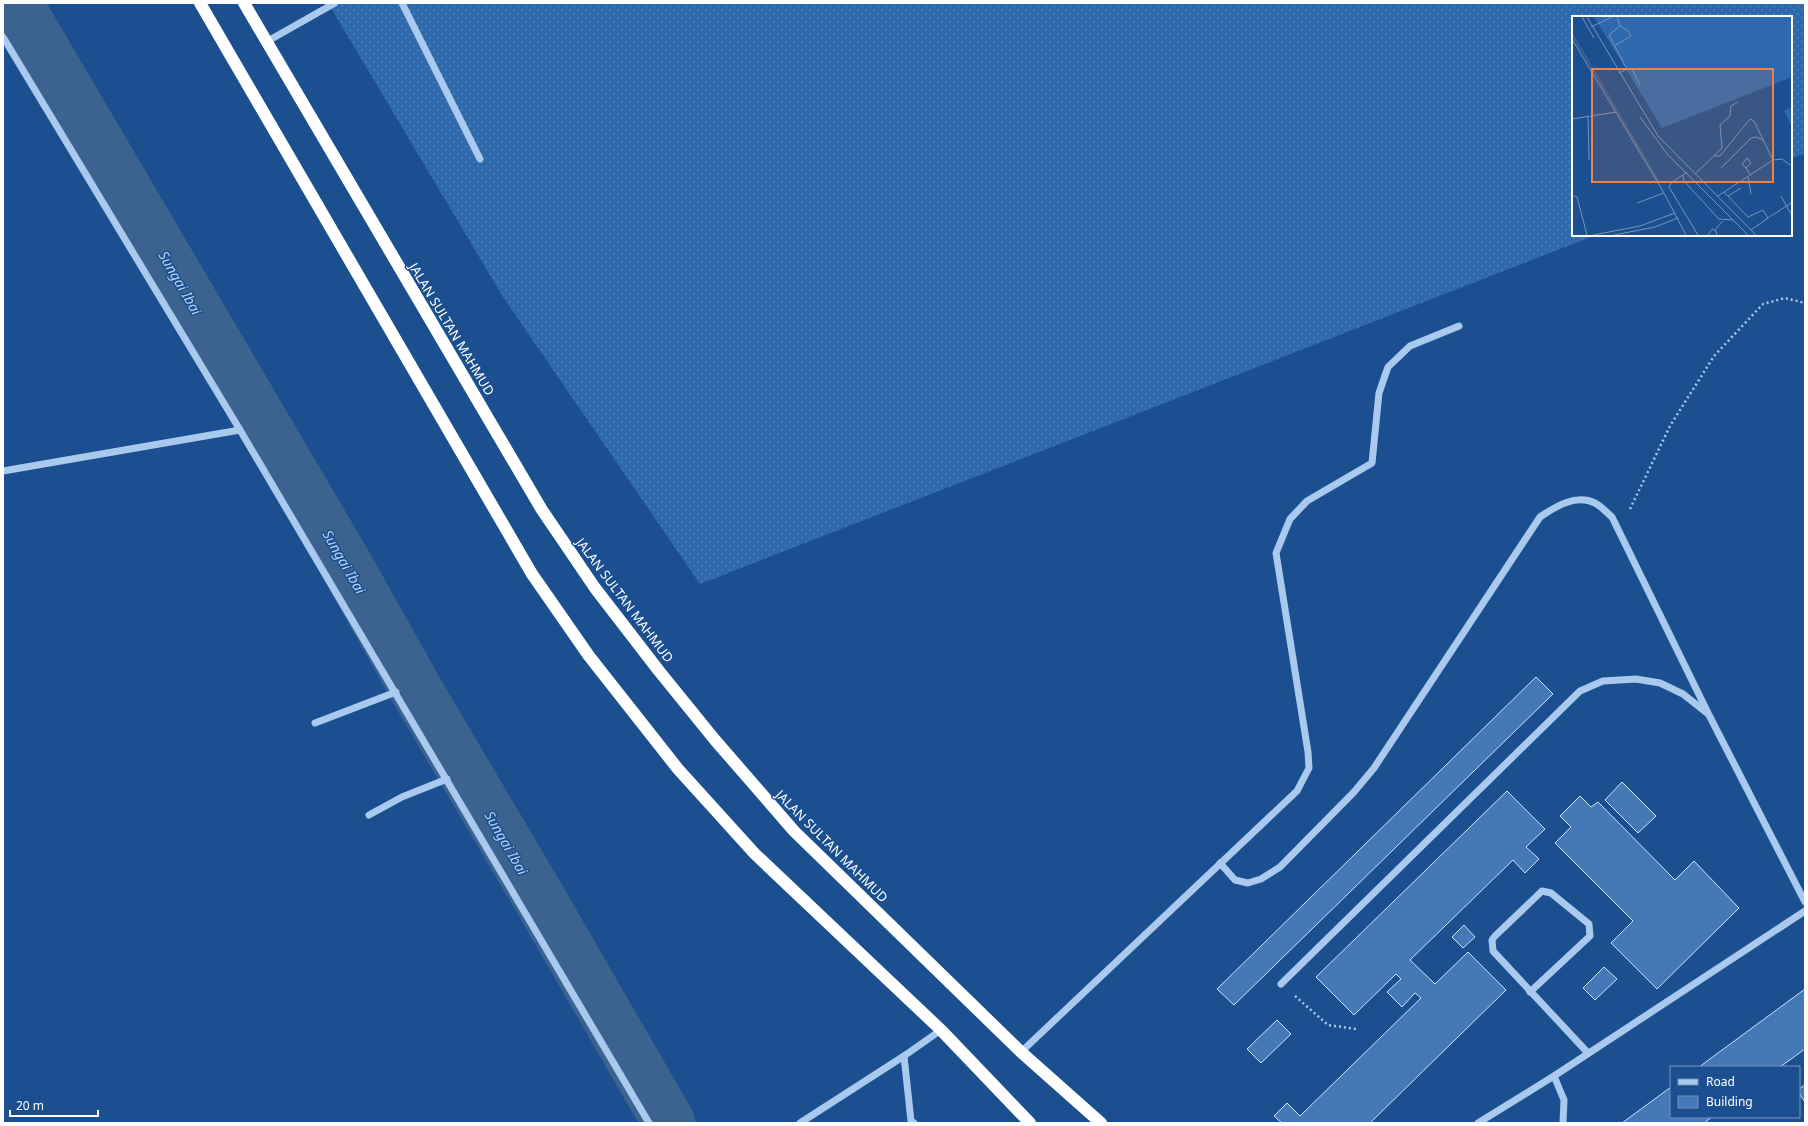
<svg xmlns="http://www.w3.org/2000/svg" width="1808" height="1126" viewBox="0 0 1808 1126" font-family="'Noto Sans',sans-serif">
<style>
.grass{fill:url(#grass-dots)}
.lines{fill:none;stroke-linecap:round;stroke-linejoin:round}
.river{stroke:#3c6290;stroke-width:53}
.building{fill:#4478b7;stroke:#cfe3fa}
.path{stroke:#a9c9ee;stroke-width:2.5;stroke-dasharray:2 3;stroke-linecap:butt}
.minor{stroke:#a9c9ee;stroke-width:7}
.highway{stroke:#fff;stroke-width:12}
.labels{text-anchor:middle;stroke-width:3;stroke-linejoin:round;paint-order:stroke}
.street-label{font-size:13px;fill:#fff;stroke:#1b4f8f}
.water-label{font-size:14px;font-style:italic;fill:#b5d3f5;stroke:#1b4f8f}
.inset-river{fill:none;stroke:#3c6290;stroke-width:2}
.inset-road{fill:none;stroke:#7695bc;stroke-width:1}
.view{fill:#ee8249;fill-opacity:0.15;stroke:#ee8249;stroke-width:2}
.inset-edge{fill:none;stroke:#fff;stroke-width:2}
</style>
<defs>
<pattern id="grass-dots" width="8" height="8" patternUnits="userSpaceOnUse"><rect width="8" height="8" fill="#2e69ad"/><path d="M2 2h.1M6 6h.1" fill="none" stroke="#4d80b9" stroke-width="1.8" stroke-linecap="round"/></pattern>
</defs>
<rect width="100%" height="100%" fill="#1b4f8f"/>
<polygon class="grass" points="328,3 1805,3 1805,153 1791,159 1791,17 1573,17 1573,235 1596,235 700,584 503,297"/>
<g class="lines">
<polyline class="river" points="16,3 345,563 418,693 542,903 669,1123"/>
</g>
<g class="building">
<polygon points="1536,677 1553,694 1234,1005 1217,989"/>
<polygon points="1622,782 1656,816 1638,833 1605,800"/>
<polygon points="1507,791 1545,829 1526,847 1539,859 1525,873 1513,860 1410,960 1435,984 1468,952 1506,990 1370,1123 1282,1123 1274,1116 1287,1103 1300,1116 1421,998 1415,993 1402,1007 1387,992 1401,979 1396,974 1354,1015 1316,977"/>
<polygon points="1580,796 1591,807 1598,802 1675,880 1694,861 1739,908 1657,989 1611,943 1633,921 1555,843 1571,827 1560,816"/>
<polygon points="1464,925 1475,937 1463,948 1452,937"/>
<polygon points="1604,967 1617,979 1595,1000 1583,988"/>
<polygon points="1805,989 1805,1049 1780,1067 1699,1067"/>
<polygon points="1277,1020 1291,1034 1261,1063 1247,1049"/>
<polygon points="1805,1085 1805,1102 1799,1093 1799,1089"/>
<polygon points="1671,1087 1671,1117 1712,1117 1704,1123 1622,1123"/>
</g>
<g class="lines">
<g class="path">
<polyline points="1630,509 1670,426 1714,356 1763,304 1785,298 1805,303"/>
<polyline points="1295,996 1328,1025 1356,1029"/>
</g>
<g class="minor">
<polyline points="402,3 480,159"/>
<polyline points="3,37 240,430 649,1123"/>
<polyline points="266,42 335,3"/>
<polyline points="3,471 240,430"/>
<polyline points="315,723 396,692"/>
<polyline points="369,815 402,797 447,779"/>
<path d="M1220,863L1235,880L1248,883L1261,879L1280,867L1354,792L1374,768L1540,517C1556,506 1576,494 1595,503C1601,506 1607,513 1612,517L1709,715L1805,902"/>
<polyline points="1281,984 1580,691 1603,681 1636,679 1660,683 1683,694 1707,713"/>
<polyline points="1530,992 1590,936 1589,924 1551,893 1542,891 1495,936 1492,940 1493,951 1588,1053"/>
<polyline points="1021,1052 1297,791 1309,768 1308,752 1276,553 1290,519 1307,501 1372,463 1379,393 1388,367 1410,346 1459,326"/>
<polyline points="904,1056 911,1121 914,1123"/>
<polyline points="1554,1076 1564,1100 1563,1123"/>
<polyline points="800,1123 904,1056 941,1030"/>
<polyline points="1478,1123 1554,1076 1805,911"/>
</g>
<g class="highway">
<polyline points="200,3 532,574 589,656 678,769 755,854 941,1030 1030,1123"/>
<polyline points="244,3 542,510 595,588 659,671 715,740 794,831 1021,1052 1101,1123"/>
</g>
</g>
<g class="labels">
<g class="street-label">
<text transform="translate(452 329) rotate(59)" y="5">JALAN SULTAN MAHMUD</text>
<text transform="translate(625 600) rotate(53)" y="5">JALAN SULTAN MAHMUD</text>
<text transform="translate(832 846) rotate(45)" y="5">JALAN SULTAN MAHMUD</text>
</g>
<g class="water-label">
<text transform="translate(180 283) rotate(60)" y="5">Sungai Ibai</text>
<text transform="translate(344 562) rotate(60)" y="5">Sungai Ibai</text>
<text transform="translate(506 843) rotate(60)" y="5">Sungai Ibai</text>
</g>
</g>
<g transform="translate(1572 16)">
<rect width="220" height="220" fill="#1b4f8f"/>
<path d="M22,1H220V61L90,112Z" fill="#2e69ad"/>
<path d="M220,91V111L212,95Z" fill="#2e69ad"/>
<path class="inset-river" d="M0,18L87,166"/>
<path class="inset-road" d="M10,1L22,22M15,1L86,120L184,219M19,11L40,1M0,23L92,177L114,219M42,30L59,20L56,15L48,10L45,1M55,53H60L68,69M47,57L55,53L37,19L48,10M16,101L17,144M68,101L96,139L176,219M0,103L44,96M143,140H148L178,103L182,105L201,144M149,152L179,122L184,121L191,124M174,152L179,147L175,142L170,148L174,152L179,159M115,156L99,167L97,171L126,219M123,158L150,132L148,109L158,100L159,90L166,86M111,159L112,165L147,203L161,204M176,161L179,178M152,176L176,201L191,194L196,202L179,214M0,179L5,181L15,219M146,180L201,144L210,143L220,150M156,180L169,172M209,180L220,200M65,187L92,177M196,202L219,187M143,214L151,205M21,219L68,210L103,197M42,219L83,211L106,202M136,219L140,213L144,215L145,219"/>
<path class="view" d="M20,53H201V166H20Z"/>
<rect width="220" height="220" class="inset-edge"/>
</g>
<rect width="1808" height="1126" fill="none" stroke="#ffffff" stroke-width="8"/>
<rect x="1670" y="1066" width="130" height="52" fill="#1b4f8f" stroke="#7695bc"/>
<rect x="1678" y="1079" width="20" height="6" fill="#a9c9ee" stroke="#7695bc"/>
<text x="1706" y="1086" font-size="12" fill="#ffffff">Road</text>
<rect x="1678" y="1096" width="20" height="12" fill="#4478b7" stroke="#7695bc"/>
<text x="1706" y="1106" font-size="12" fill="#ffffff">Building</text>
<path d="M10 1110v6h88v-6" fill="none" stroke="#ffffff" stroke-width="2"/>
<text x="16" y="1110" font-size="12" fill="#ffffff" stroke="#1b4f8f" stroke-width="3" paint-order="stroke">20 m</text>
</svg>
